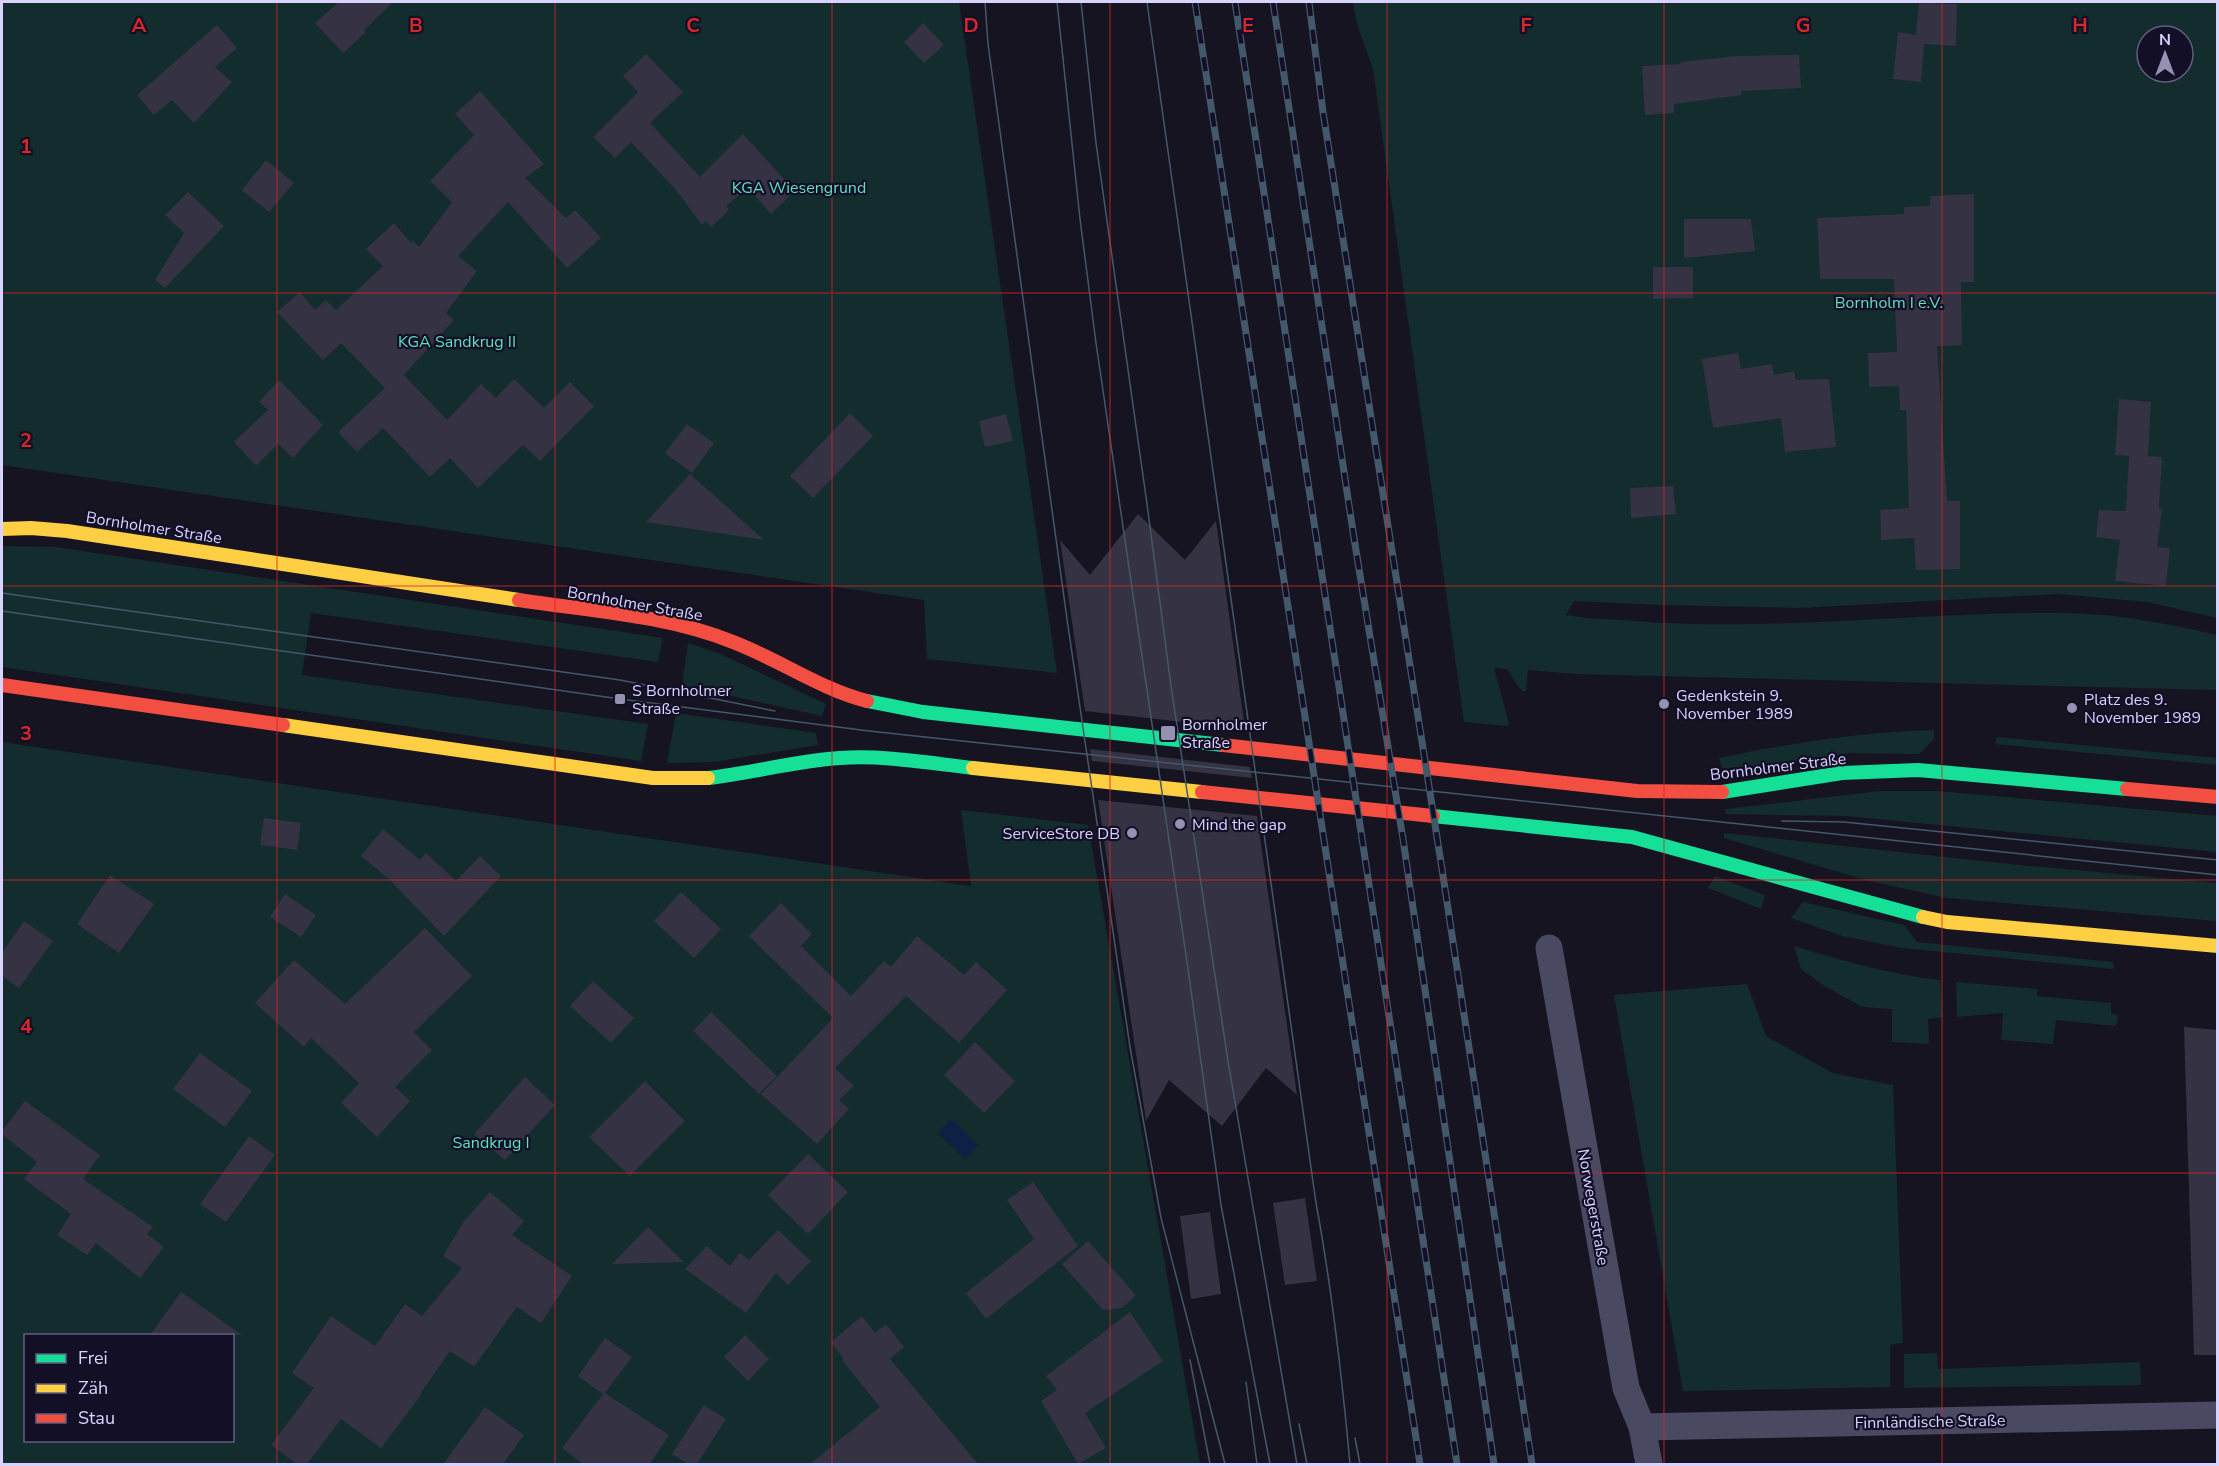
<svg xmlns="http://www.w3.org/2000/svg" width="2219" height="1466" viewBox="0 0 2219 1466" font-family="'Nunito Sans',sans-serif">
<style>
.green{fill:#132c2d;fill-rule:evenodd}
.water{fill:#0d2144}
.building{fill:#343243}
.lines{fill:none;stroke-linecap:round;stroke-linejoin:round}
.street{stroke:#4a4962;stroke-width:27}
.fast{stroke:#16e098;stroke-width:14}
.slow{stroke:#ffcf43;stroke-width:14}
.jam{stroke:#f24e42;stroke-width:14}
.tram{stroke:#43596b;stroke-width:1.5}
.rail-casing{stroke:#43596b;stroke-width:7}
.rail{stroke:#130f26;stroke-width:4.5;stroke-dasharray:14;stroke-linecap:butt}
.grid{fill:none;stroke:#d62828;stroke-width:1.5;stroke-opacity:0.55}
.poi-dot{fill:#9591b1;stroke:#130f26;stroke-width:2}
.labels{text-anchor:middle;stroke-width:4.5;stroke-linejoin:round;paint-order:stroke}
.park-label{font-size:16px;fill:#5fe0c0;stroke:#130f26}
.street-label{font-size:16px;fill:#d9d4ff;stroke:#130f26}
.poi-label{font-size:16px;fill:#d9d4ff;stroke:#130f26;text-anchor:start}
.grid-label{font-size:20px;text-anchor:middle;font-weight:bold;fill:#d62828;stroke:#130f26;stroke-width:4.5;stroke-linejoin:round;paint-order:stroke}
</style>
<rect width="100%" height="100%" fill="#161421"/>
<g class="green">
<polygon points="2,2 959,2 1057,673 927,659 924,600 2,465"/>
<path d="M1353,2H2217V618L2147,602L2058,594L1799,608L1661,605L1574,601L1566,615C1588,619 1611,619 1634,621C1776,632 1918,612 2060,613C2113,613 2166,623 2217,635V690L1575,674L1528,670L1526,691H1523L1517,685L1507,669L1494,668L1509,724L1507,726L1464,722L1373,69L1357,24ZM2147,36H2183V72H2147Z"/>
<polygon points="2,546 56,547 663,638 658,662 311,613 302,675 648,724 641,761 2,667"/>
<polygon points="688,643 721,654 826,704 822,716 682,685"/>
<polygon points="676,713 816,733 818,745 714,762 667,763"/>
<path d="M1934,730V739L1919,754L1850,753L1742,770L1722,768L1719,758C1791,743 1861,732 1934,730Z"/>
<polygon points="1997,737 2217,758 2217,765 1995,744"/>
<path d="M2,742L971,886L961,810L1088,825L1200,1464H2ZM26,1336H232V1440H26Z"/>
<polygon points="1880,791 1938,791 2217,816 2217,852 1845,816 1725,814 1726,809"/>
<polygon points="1724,833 2009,864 2217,883 2217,921 1947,898 1869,881 1724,838"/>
<polygon points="1715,876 1765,895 1761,909 1708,888"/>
<polygon points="1803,902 1904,925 1917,942 2113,962 2114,969 1902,948 1842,936 1791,918"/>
<path d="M1794,946C1843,961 1890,974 1940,980L1943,1017L1928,1019L1929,1044L1892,1042V1009L1862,1007L1823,985L1801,969Z"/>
<polygon points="1956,982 2037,989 2037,996 2111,1003 2111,1014 2118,1015 2116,1026 2056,1020 2053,1044 2001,1040 2003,1013 1957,1017"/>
<polygon points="1747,984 1766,1036 1833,1073 1893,1085 1903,1343 1890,1345 1890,1387 1683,1391 1614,995"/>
<polygon points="1937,1353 1938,1369 2140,1362 2141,1385 1904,1388 1904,1354"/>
</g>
<polygon class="water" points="951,1119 978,1145 965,1159 938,1133"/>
<g class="building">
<polygon points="339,2 393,2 364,30 366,32 343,53 315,23"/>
<polygon points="1919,3 1957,4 1956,46 1924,44 1921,82 1893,79 1898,32 1916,35"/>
<polygon points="923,23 944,45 924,63 904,42"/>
<polygon points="217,25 237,48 215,67 232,82 194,123 172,100 154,115 137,95"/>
<polygon points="646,54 683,92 650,123 700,177 743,134 795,191 771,214 748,188 726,206 729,210 711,227 706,221 702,225 676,190 631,142 615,158 593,137 638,92 623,76"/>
<polygon points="1799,55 1801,88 1741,91 1742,95 1674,104 1674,113 1645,115 1642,66 1680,64 1680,62 1737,56"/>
<polygon points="480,91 544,164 525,178 566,218 575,210 601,238 567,268 508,202 458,256 477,271 446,313 454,320 404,375 447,420 481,384 496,398 514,379 544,408 570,382 594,406 540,461 523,445 478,488 450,458 430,477 383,428 357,452 338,432 385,388 341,343 323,360 277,312 300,292 315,310 326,300 336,310 383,266 366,249 394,223 411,243 413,241 419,247 452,202 430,181 474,135 455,114"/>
<polygon points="266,160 294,183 269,212 242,190"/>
<polygon points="188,192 224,226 165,288 155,280 184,233 165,215"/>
<polygon points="1974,194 1974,282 1961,282 1962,345 1937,346 1947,501 1960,501 1960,569 1916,570 1914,538 1881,540 1880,510 1909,508 1906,410 1900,410 1899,386 1869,387 1868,353 1897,352 1894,279 1820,279 1817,218 1904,214 1904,207 1930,206 1930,196"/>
<polygon points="1684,219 1751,219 1755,251 1684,258"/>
<polygon points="1653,267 1693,267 1693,298 1653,299"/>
<polygon points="1738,353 1741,369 1772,364 1774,375 1794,371 1796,380 1829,379 1836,447 1785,452 1781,418 1713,428 1702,359"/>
<polygon points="279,380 323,425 293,458 278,444 256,466 234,442 268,410 259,402"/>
<polygon points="2119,399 2151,402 2148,456 2162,457 2159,509 2162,509 2157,547 2170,548 2166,586 2115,581 2120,540 2096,537 2099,510 2126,511 2129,456 2115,455"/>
<polygon points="850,413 873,436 813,498 790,476"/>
<polygon points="1006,414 1013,441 985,447 979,421"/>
<polygon points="687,424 714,443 692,473 665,453"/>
<polygon points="690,474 764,540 646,522"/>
<polygon points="1673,486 1676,514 1631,518 1630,488"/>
<polygon points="1138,514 1185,560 1216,521 1245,729 1085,711 1060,540 1090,575"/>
<polygon points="1090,749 1250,767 1252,778 1092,761"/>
<polygon points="1098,800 1257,816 1297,1095 1266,1068 1222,1126 1169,1080 1146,1121"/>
<polygon points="264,818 301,823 297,850 260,845"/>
<polygon points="383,829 420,860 426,853 456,881 480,856 501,876 444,936 389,879 361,856"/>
<polygon points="110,875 154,904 119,953 77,924"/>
<polygon points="681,892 721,929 694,958 654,921"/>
<polygon points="285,894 316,915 301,937 270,917"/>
<polygon points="781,903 812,934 801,946 851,996 884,961 891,967 917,936 964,975 976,962 1007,990 959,1043 906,996 835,1068 854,1086 839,1100 849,1109 817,1144 761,1094 833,1018 749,936"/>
<polygon points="24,921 53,941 19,988 2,976 2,953"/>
<polygon points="425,928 472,976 414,1032 432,1050 395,1087 410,1101 377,1137 341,1103 359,1083 311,1038 304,1047 255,1003 294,960 345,1004"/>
<polygon points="593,981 634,1018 611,1043 570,1006"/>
<polygon points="711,1012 777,1076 759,1094 693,1031"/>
<polygon points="2184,1027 2217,1030 2217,1355 2194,1355"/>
<polygon points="975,1042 1015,1081 984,1113 944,1075"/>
<polygon points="200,1053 252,1091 225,1127 173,1089"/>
<polygon points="525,1077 555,1105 505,1160 474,1134"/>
<polygon points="645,1081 685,1121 630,1176 589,1137"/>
<polygon points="25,1101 100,1155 83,1179 153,1227 147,1234 164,1247 140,1278 96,1243 87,1255 57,1235 71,1214 24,1179 37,1162 2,1134 2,1131"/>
<polygon points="249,1136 275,1155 226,1222 200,1204"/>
<polygon points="808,1154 848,1192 808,1234 768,1195"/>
<polygon points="1033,1182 1078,1246 986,1319 966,1293 1034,1239 1007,1200"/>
<polygon points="490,1192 524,1221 512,1235 572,1276 541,1323 517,1307 474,1367 450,1351 420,1394 421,1395 381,1448 341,1419 307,1464 297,1464 271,1445 314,1388 292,1373 331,1316 375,1346 405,1304 422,1316 462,1268 443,1256 464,1221"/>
<polygon points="1305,1198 1317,1281 1285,1285 1273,1203"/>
<polygon points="1210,1212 1221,1294 1191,1299 1180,1216"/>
<polygon points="648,1227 684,1262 612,1264"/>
<polygon points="778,1230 811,1261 788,1285 776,1273 746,1313 685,1269 707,1246 730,1266 740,1253 749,1260"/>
<polygon points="1088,1241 1136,1295 1122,1308 1103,1310 1062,1264"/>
<polygon points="181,1292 242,1335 150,1335"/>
<polygon points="1130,1312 1163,1361 1085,1413 1106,1448 1078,1464 1041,1401 1057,1390 1046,1376"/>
<polygon points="862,1316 875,1333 886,1324 904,1347 890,1359 978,1464 810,1464 880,1407 842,1360 843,1358 831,1342"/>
<polygon points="745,1335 769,1359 748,1381 724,1357"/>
<polygon points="605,1338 632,1357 605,1393 669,1435 650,1464 583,1464 562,1448 603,1394 578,1376"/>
<polygon points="704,1405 726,1419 697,1464 688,1464 672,1454"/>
<polygon points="485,1407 524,1435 503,1464 443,1464"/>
</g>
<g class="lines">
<g class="street">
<polyline points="1549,948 1626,1388 1642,1427 1649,1464"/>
<polyline points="1642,1427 2218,1415"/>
</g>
<g class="fast">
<polyline points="867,701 923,712 1223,745"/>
<path d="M708,778C752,773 795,761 840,758C884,755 929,763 973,768"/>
<polyline points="1722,792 1842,773 1918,770 2127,789"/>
<polyline points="1433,816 1632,837 1923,917"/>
</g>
<g class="slow">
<polyline points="2,529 31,528 67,531 519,600"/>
<polyline points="283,725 653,778 708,778"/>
<polyline points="973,768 1202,792"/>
<polyline points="1923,917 1947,922 2218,946"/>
</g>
<g class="jam">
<path d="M519,600C591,611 666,615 733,642C778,659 820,689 867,701"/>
<polyline points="2,685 283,725"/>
<polyline points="1223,745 1637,791 1722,792"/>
<polyline points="2127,789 2218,797"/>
<polyline points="1202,792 1433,816"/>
</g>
<g class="tram">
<polyline points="985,2 988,44 1067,619 1130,1047 1161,1218 1225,1464"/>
<polyline points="1057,2 1080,219 1096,343 1188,969 1221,1205 1270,1464"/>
<polyline points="1081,2 1096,143 1147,504 1171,686 1228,1061 1297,1464"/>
<path d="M1147,2L1316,1203C1332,1289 1342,1377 1350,1464"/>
<polyline points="2,593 620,680 775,711"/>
<polyline points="2,611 620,699 869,731 2218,875"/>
<polyline points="1782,821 1844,822 2218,860"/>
<polyline points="1190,1360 1210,1464"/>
<polyline points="1246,1382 1257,1464"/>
<polyline points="1299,1424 1307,1464"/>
<polyline points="1355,1438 1360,1464"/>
</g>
<g class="rail-casing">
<g id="rail">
<polyline points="1195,2 1420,1464"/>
<polyline points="1235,2 1457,1464"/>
<polyline points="1273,2 1354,538 1403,839 1494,1464"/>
<polyline points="1309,2 1323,112 1442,869 1532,1464"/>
</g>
</g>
<use href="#rail" class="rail"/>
</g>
<path class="grid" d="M277,2V1464M555,2V1464M832,2V1464M1110,2V1464M1387,2V1464M1664,2V1464M1942,2V1464M2,293H2218M2,586H2218M2,880H2218M2,1173H2218"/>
<g class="poi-dot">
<rect x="614" y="693" width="12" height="12" rx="3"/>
<circle cx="1664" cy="704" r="6"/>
<circle cx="2072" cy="708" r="6"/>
<rect x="1160" y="725" width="16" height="16" rx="3"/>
<circle cx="1180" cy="824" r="6"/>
<circle cx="1132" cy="833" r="6"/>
</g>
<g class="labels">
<g class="park-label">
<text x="799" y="193">KGA Wiesengrund</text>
<text x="1889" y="308">Bornholm I e.V.</text>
<text x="457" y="347">KGA Sandkrug II</text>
<text x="491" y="1148">Sandkrug I</text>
</g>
<g class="street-label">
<text transform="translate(154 527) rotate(9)" y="6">Bornholmer Straße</text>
<text transform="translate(635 603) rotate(10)" y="6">Bornholmer Straße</text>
<text transform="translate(1778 766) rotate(-7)" y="6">Bornholmer Straße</text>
<text transform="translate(1594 1207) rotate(80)" y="6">Norwegerstraße</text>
<text transform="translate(1930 1421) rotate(-1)" y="6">Finnländische Straße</text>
</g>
<g class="poi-label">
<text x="632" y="696">S Bornholmer<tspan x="632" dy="18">Straße</tspan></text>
<text x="1676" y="701">Gedenkstein 9.<tspan x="1676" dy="18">November 1989</tspan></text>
<text x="2084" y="705">Platz des 9.<tspan x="2084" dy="18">November 1989</tspan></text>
<text x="1182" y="730">Bornholmer<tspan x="1182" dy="18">Straße</tspan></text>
<text x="1192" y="830">Mind the gap</text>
<text x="1120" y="839" text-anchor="end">ServiceStore DB</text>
</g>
</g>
<g class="grid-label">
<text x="139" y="32">A</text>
<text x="416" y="32">B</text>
<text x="693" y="32">C</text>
<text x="971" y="32">D</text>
<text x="1248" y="32">E</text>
<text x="1526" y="32">F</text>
<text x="1803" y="32">G</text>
<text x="2080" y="32">H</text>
<text x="26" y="153">1</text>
<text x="26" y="447">2</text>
<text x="26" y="740">3</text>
<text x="26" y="1033">4</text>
</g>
<rect width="2219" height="1466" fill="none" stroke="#d9d4ff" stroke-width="6"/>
<rect x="24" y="1334" width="210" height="108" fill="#130f26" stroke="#625e7d" stroke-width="1.5"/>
<rect x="36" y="1354" width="30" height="9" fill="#16e098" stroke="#625e7d" stroke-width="1.5"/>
<text x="78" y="1364" font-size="18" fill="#d9d4ff">Frei</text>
<rect x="36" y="1384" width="30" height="9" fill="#ffcf43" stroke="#625e7d" stroke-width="1.5"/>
<text x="78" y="1394" font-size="18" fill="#d9d4ff">Zäh</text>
<rect x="36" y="1414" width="30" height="9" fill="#f24e42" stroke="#625e7d" stroke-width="1.5"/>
<text x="78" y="1424" font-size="18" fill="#d9d4ff">Stau</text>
<g transform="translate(2165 54)"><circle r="28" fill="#130f26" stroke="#625e7d" stroke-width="1.5"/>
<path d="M0-4.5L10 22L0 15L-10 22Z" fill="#9591b1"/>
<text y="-9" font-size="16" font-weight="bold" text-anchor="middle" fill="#d9d4ff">N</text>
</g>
</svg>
